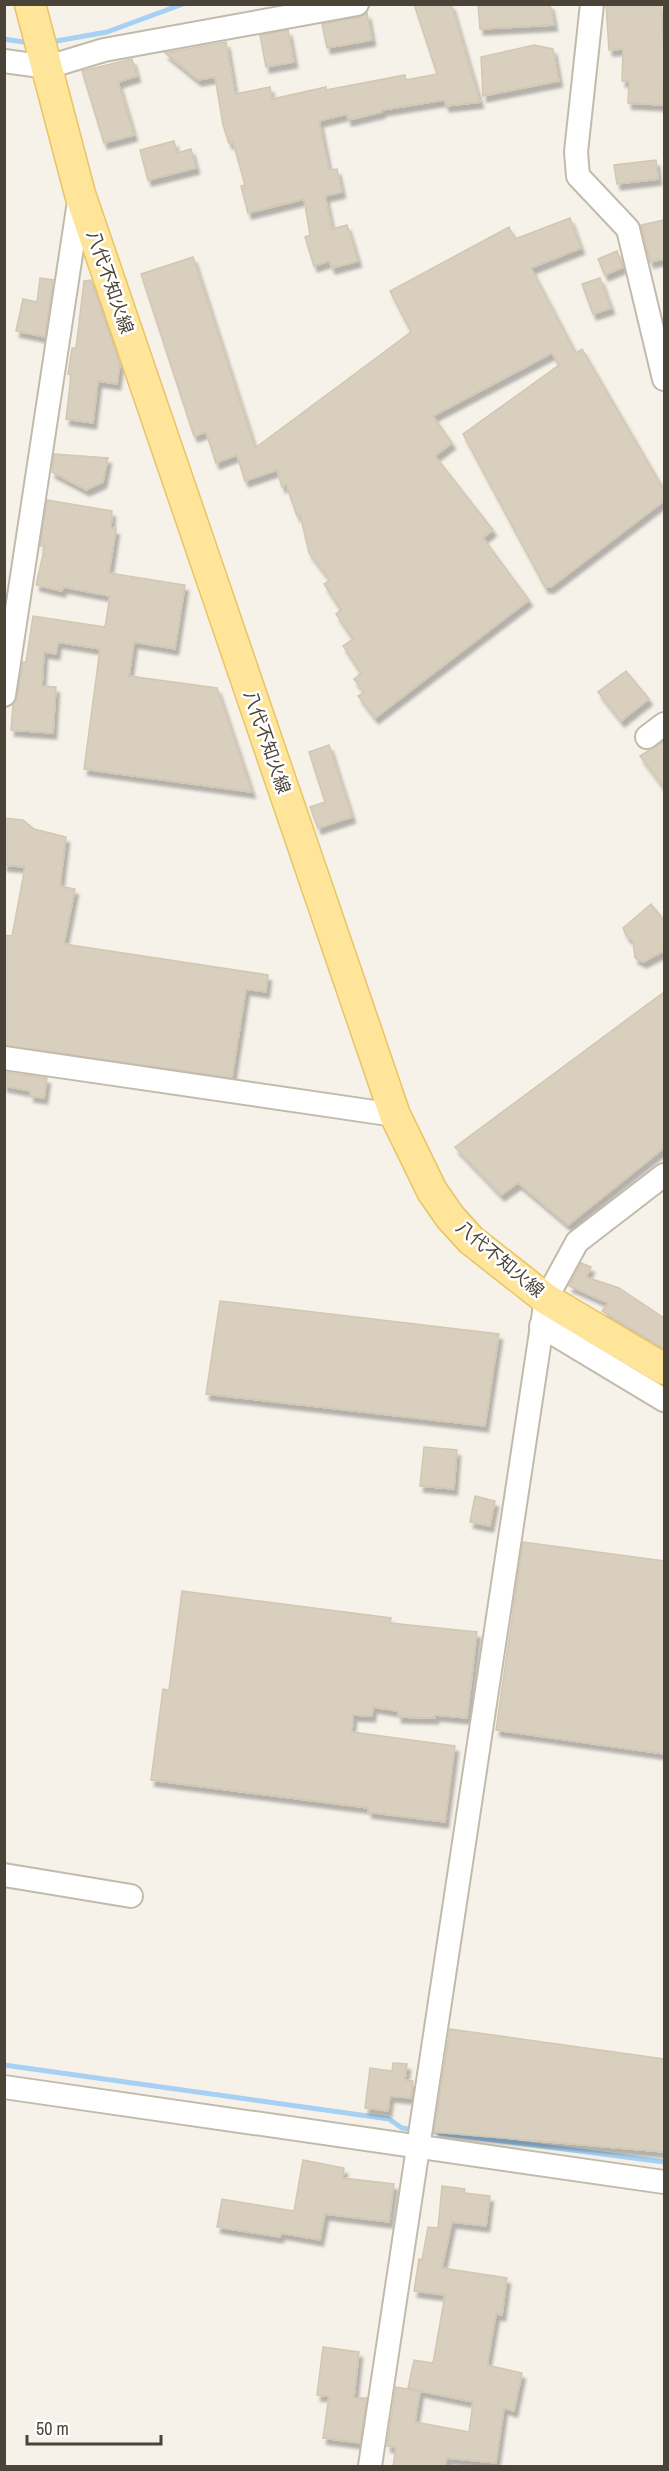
<svg xmlns="http://www.w3.org/2000/svg" width="669" height="2471" viewBox="0 0 669 2471" font-family="'Archivo Narrow','Noto Sans JP',sans-serif">
<style>
.lines{fill:none;stroke-linecap:round;stroke-linejoin:round}
.stream{stroke:#a6d1f3;stroke-width:5}
.building{fill:#d8cfbf;stroke:#d3c7b2;stroke-width:1.5;fill-rule:evenodd;filter:url(#shadow)}
.minor-casing{stroke:#c2bbac;stroke-width:26}
.major-casing{stroke:#e8c466;stroke-width:33}
.minor{stroke:#fff;stroke-width:22}
.major{stroke:#ffe59a;stroke-width:30}
.labels{text-anchor:middle;stroke-width:5;stroke-linejoin:round;paint-order:stroke}
.street-label{font-size:18px;fill:#4a4338;stroke:#fff}
</style>
<defs>
<filter id="shadow"><feDropShadow dx="3.5" dy="6" stdDeviation="1.5" flood-color="#0004"/></filter>
</defs>
<rect width="100%" height="100%" fill="#f6f2ea"/>
<g class="lines">
<g class="stream">
<polyline points="4,39 30,43"/>
<polyline points="51,42 107,32 183,4"/>
<polyline points="4,2065 389,2119 402,2128 416,2130"/>
<polyline points="425,2131 664,2162"/>
</g>
</g>
<g class="building">
<polygon points="414,4 451,4 480,102 446,106 444,100 382,110 382,112 348,120 347,114 319,121 329,170 337,169 342,192 325,196 332,229 347,225 358,261 332,268 329,261 314,266 305,237 310,235 304,199 248,213 241,186 245,185 233,142 229,143 223,125 215,77 198,80 165,53 226,42 235,94 270,87 272,99 326,87 326,90 405,75 406,80 437,74"/>
<polygon points="478,4 550,4 554,25 480,29"/>
<polygon points="606,4 661,4 664,54 663,105 628,103 629,81 622,81 623,49 609,50"/>
<polygon points="367,13 372,40 327,48 322,24 359,17"/>
<polygon points="288,30 294,62 266,67 260,35"/>
<polygon points="534,45 553,49 559,81 483,96 481,57"/>
<polygon points="132,59 137,76 118,82 134,135 104,143 82,71"/>
<polygon points="174,141 177,153 191,149 196,168 148,180 140,150"/>
<polygon points="656,160 658,179 617,184 614,165"/>
<polygon points="570,218 581,248 531,268 576,353 582,349 664,490 664,501 551,587 545,587 463,434 559,365 552,353 433,416 452,443 435,456 493,530 483,538 529,600 375,718 358,696 364,692 354,679 361,673 343,646 353,639 336,614 341,610 324,584 330,580 309,553 300,514 297,516 286,484 282,487 277,470 245,481 237,455 216,463 206,432 194,436 141,274 193,257 255,448 411,332 390,291 509,227 515,239"/>
<polygon points="664,220 664,259 650,262 641,225"/>
<polygon points="617,251 623,267 605,275 598,259"/>
<polygon points="40,278 53,280 45,337 16,331 23,299 37,302"/>
<polygon points="600,278 611,308 593,314 582,284"/>
<polygon points="91,280 120,364 117,384 98,381 93,423 66,419 71,375 68,374 72,348 76,348 84,281"/>
<polygon points="54,454 108,458 103,482 86,490 52,472"/>
<polygon points="47,500 112,511 111,528 116,529 109,573 185,585 175,649 134,642 129,676 217,688 252,792 84,769 100,649 58,642 56,654 44,652 42,686 56,687 53,733 11,730 13,705 17,697 23,662 26,662 33,616 105,627 110,596 63,587 62,591 36,585 45,546 40,546"/>
<polygon points="626,671 649,699 621,721 598,692"/>
<polygon points="664,741 664,788 640,756"/>
<polygon points="329,745 352,817 318,828 310,807 325,802 309,752"/>
<polygon points="4,818 23,820 34,829 66,837 60,886 75,889 64,944 268,975 266,992 246,989 232,1078 4,1045 4,935 12,936 25,867 4,865"/>
<polygon points="651,904 664,920 664,951 643,962 635,958 633,941 626,935 623,928"/>
<polygon points="664,992 664,1148 568,1225 518,1183 501,1195 455,1147"/>
<polygon points="4,1072 47,1078 44,1098 30,1096 31,1091 4,1086"/>
<polygon points="581,1263 591,1267 586,1277 619,1288 664,1318 664,1349 602,1311 608,1303 569,1286"/>
<polygon points="220,1301 499,1334 485,1426 206,1394"/>
<polygon points="424,1447 457,1450 454,1489 420,1486"/>
<polygon points="475,1496 495,1501 490,1526 470,1522"/>
<polygon points="523,1542 664,1561 664,1754 496,1730"/>
<polygon points="182,1591 391,1618 390,1623 477,1632 467,1718 435,1715 435,1718 398,1717 398,1711 373,1707 372,1716 353,1715 352,1732 455,1746 445,1822 368,1812 369,1808 151,1780 163,1689 169,1690"/>
<polygon points="450,2029 664,2059 664,2152 434,2132"/>
<polygon points="393,2063 407,2064 405,2080 413,2081 411,2098 390,2096 388,2111 365,2108 370,2068 392,2071"/>
<polygon points="303,2160 344,2168 343,2178 394,2184 389,2222 325,2214 320,2240 281,2233 280,2237 217,2227 222,2199 294,2211"/>
<path d="M442,2186L465,2189L464,2193L490,2196L486,2226L452,2222L442,2268L507,2278L502,2315L496,2314L487,2365L522,2373L514,2411L504,2408L496,2463L447,2458L445,2466H393L396,2448L387,2446L396,2387L420,2391L408,2388L414,2360L433,2363L445,2295L414,2291L419,2259L422,2260L428,2227L438,2228ZM420,2391L473,2402L469,2432L415,2422Z"/>
<polygon points="323,2347 359,2352 354,2398 367,2398 360,2443 323,2438 329,2396 317,2395"/>
</g>
<g class="lines">
<g class="minor-casing">
<g id="minor">
<polyline points="592,4 576,152 578,176 628,229 664,379"/>
<polyline points="4,61 48,67 104,50 357,4"/>
<polyline points="4,695 80,195"/>
<polyline points="647,737 664,724"/>
<polyline points="4,1058 395,1115"/>
<polyline points="541,1326 664,1400"/>
<polyline points="4,1875 131,1896"/>
<polyline points="4,2087 664,2182"/>
<polyline points="370,2466 546,1299 577,1242 664,1175"/>
</g>
</g>
<g class="major-casing">
<polyline id="major" points="30,4 80,194 395,1115 432,1191 450,1217 471,1240 546,1299 664,1369"/>
</g>
<use href="#minor" class="minor"/>
<use href="#major" class="major"/>
</g>
<g class="labels">
<g class="street-label">
<text transform="translate(110 282) rotate(71)" y="6">八代不知火線</text>
<text transform="translate(267 742) rotate(71)" y="6">八代不知火線</text>
<text transform="translate(500 1259) rotate(40)" y="6">八代不知火線</text>
</g>
</g>
<rect width="669" height="2471" fill="none" stroke="#4a4338" stroke-width="12"/>
<path d="M27 2435v9h134v-9" fill="none" stroke="#4a4338" stroke-width="3"/>
<text x="36" y="2435" font-size="18" fill="#4a4338" stroke="#ffffff" stroke-width="4.5" paint-order="stroke">50 m</text>
</svg>
